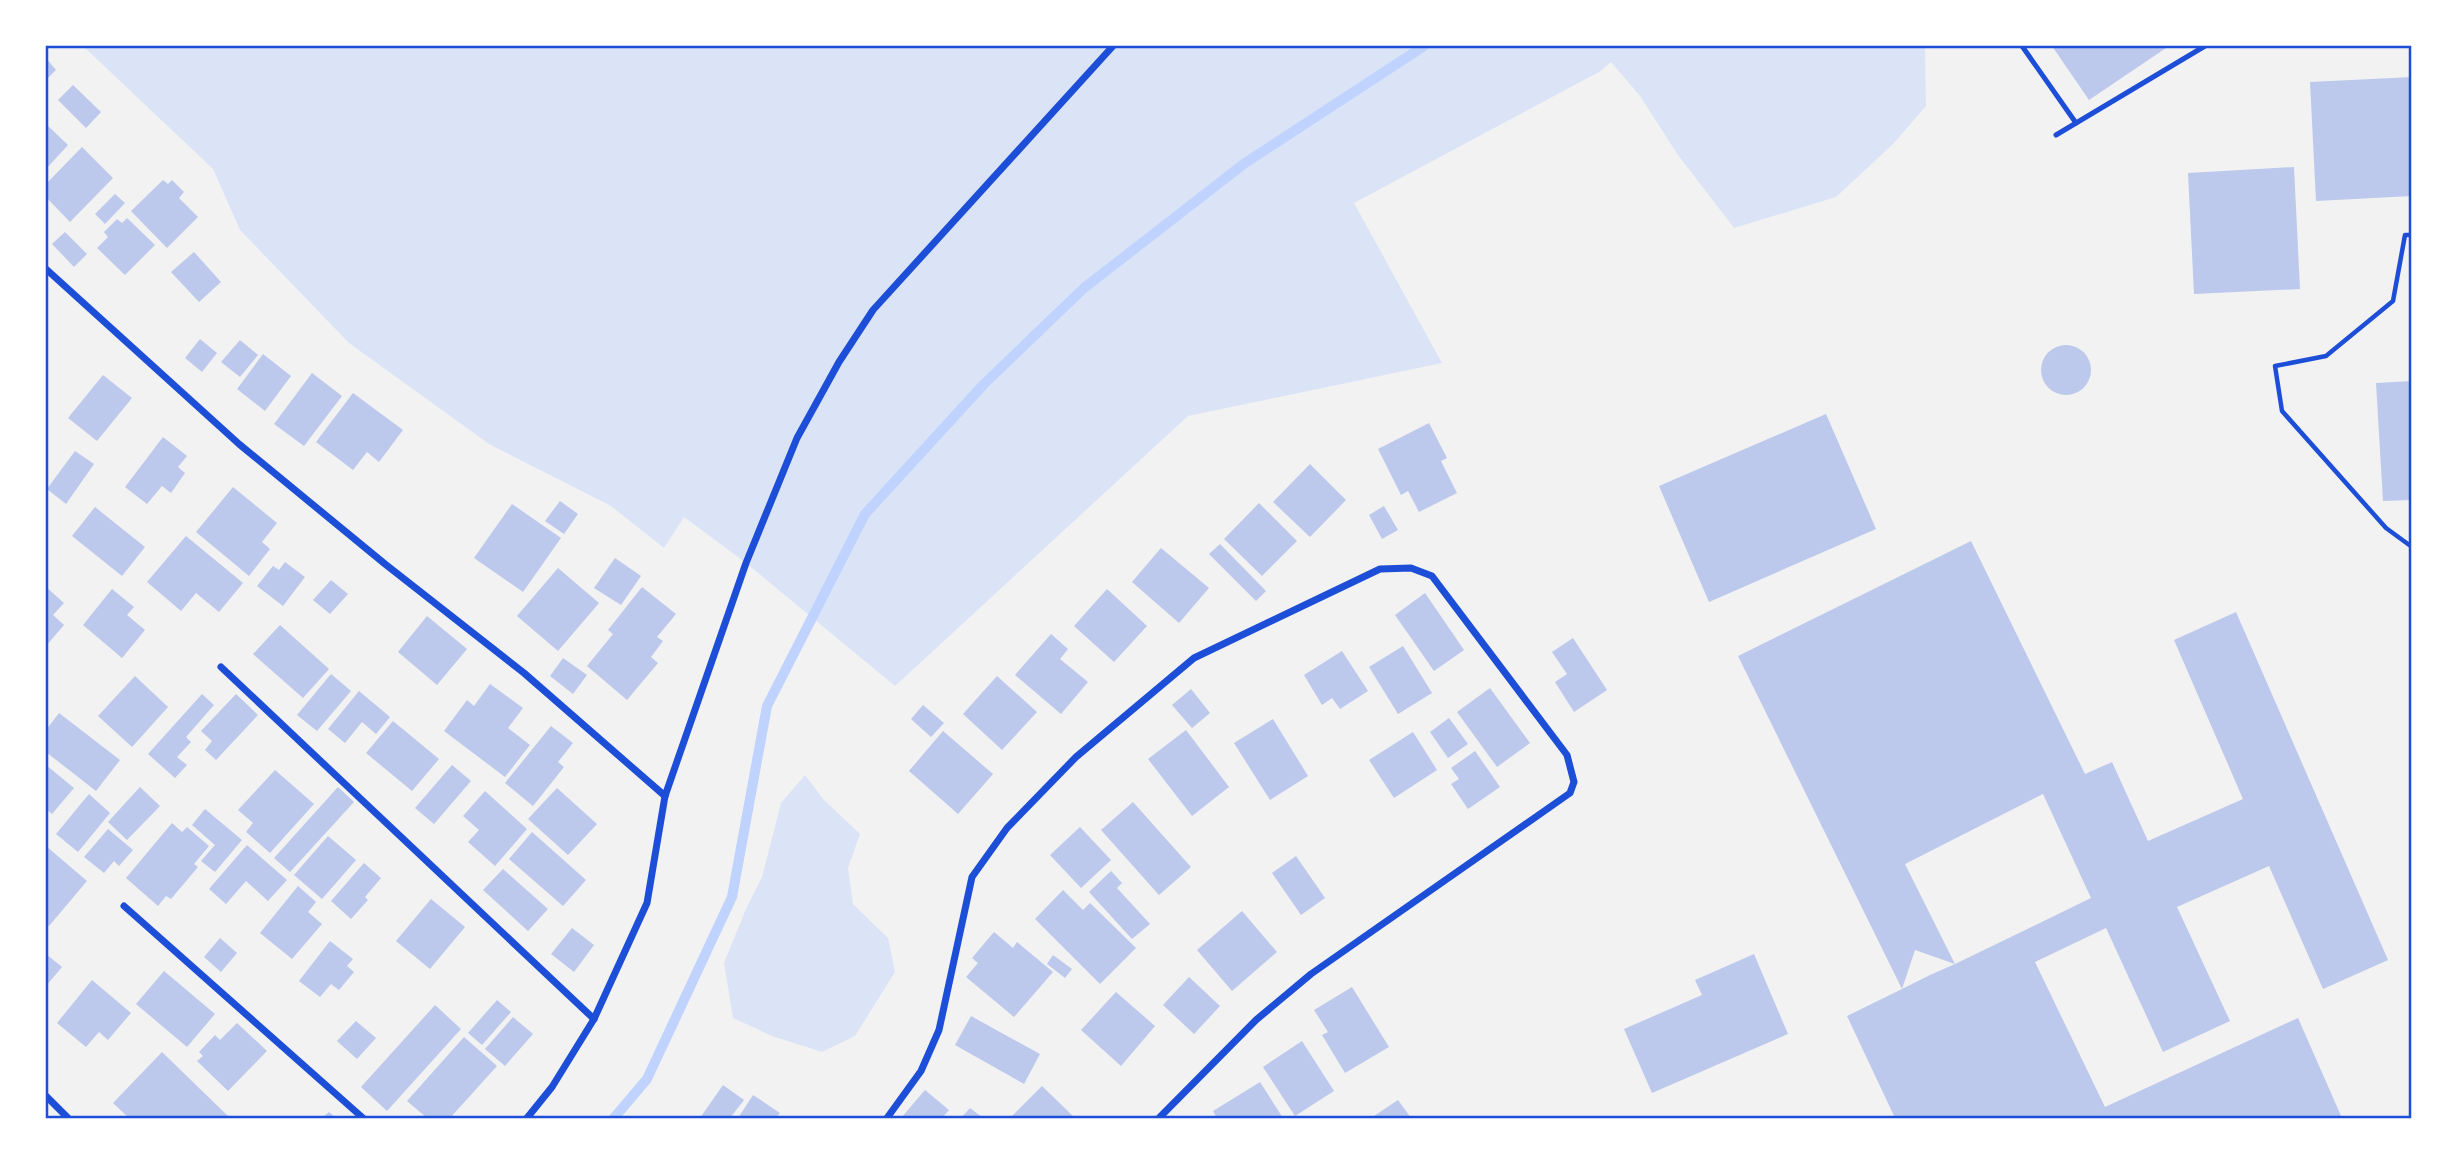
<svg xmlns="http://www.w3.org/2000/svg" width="2457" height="1164" viewBox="0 0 2457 1164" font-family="Barlow,sans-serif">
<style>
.green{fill:#dbe4f7}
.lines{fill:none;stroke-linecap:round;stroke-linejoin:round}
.stream{stroke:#bfd3fe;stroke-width:10}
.building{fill:#bdc9ec;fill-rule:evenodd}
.path{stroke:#1d4ed8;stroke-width:4.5}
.service{stroke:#1d4ed8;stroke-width:5}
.minor{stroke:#1d4ed8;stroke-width:7}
.neatline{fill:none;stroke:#1d4ed8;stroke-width:2.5}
</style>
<rect width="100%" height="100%" fill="#f2f2f2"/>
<g class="green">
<polygon points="83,46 1925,46 1926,106 1893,144 1836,197 1734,228 1678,155 1640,96 1611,62 1599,72 1354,203 1442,363 1188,416 895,686 746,563 684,517 664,548 611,506 489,444 349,343 240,230 213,169"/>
<polygon points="805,775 824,800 860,834 848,868 853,904 888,938 895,972 855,1036 822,1052 772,1036 733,1018 724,963 746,909 762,877 781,803"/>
</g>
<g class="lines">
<polyline class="stream" points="614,1118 647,1079 732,897 767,706 865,514 984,384 1084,288 1245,163 1424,46"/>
</g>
<g class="building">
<polygon points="2052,46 2169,46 2089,100"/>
<polygon points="46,58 56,70 46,80"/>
<polygon points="2412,77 2412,196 2316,201 2310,82"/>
<polygon points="73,85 101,112 86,128 58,100"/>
<polygon points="46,124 68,145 46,169"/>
<polygon points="82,147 113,178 70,222 46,197 46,184"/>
<polygon points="2294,167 2300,289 2194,294 2188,173"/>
<polygon points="163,180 168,184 172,180 184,192 179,198 198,217 167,248 131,211"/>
<polygon points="115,194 125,203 105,224 95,214"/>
<polygon points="127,218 155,245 125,275 97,248 108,237 104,232 117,219 122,223"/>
<polygon points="65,232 87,254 74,267 52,244"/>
<polygon points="194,252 221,282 199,302 171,272"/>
<polygon points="200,339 217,353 202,372 185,358"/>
<polygon points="240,340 258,355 240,377 221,362"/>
<circle cx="2066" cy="370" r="25"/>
<polygon points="263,354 291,376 265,411 237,389"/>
<polygon points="312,373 342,396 304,446 274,424"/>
<polygon points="103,375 132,398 97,441 68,418"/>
<polygon points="2412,381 2412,500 2383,501 2376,383"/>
<polygon points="353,393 403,430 379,462 367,452 353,470 316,442"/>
<polygon points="1826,414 1876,529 1709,602 1659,486"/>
<polygon points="1429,423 1447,458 1441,461 1457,493 1419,512 1408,491 1401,495 1378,449"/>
<polygon points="163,437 187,456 178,467 185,473 171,493 162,486 147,504 125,487"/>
<polygon points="75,451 94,464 66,504 47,489"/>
<polygon points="1310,464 1346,500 1310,537 1273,502"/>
<polygon points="233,487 277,523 262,542 270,549 249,576 196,532"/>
<polygon points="560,501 578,514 564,534 545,521"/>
<polygon points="1259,503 1297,541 1262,576 1224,539"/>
<polygon points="512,504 561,538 523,592 474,558"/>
<polygon points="1384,506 1398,530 1382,539 1369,515"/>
<polygon points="95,507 145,547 122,576 72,536"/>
<polygon points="186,536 243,583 219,612 196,593 181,611 147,582"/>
<path d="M1971,541L2085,774L2112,762L2148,841L2243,799L2174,640L2236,612L2388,960L2323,989L2269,866L2177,907L2230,1021L2163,1052L2106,928L2035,962L2105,1107L2298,1018L2342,1118H1895L1847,1016L1902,989L1930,975L1955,964L1915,950L1902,989L1738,656ZM2043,794L2091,898L1955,964L1905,864Z"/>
<polygon points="1220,544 1266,591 1256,601 1209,554"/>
<polygon points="1161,548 1209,588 1179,623 1132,582"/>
<polygon points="615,558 641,576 621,605 594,588"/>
<polygon points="285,562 305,577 283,606 257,586 273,566 279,570"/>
<polygon points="558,568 599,603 558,651 517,616"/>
<polygon points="331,580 348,594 330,614 313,600"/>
<polygon points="46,587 64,603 53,615 64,625 46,646"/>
<polygon points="642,587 676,614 657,637 663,641 651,657 658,663 627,700 587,666 613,634 608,630"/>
<polygon points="112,589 134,607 127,615 145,630 122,658 83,625"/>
<polygon points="1107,589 1147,626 1114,662 1074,626"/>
<polygon points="1425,593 1464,650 1434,671 1395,615"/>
<polygon points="427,616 467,649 437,685 398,652"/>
<polygon points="280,625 329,669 303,698 253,654"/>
<polygon points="1051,634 1068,649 1060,659 1088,682 1061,714 1015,675"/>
<polygon points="1573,638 1607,690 1574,712 1555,682 1567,674 1552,652"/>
<polygon points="1403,646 1432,693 1398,714 1369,667"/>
<polygon points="1342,651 1368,691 1340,709 1332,698 1322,705 1304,675"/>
<polygon points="563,658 587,675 573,694 550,676"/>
<polygon points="331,674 351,691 317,731 297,715"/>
<polygon points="135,676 168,707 132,747 98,716"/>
<polygon points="997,676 1037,712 1002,750 963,714"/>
<polygon points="490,684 523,708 508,728 530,745 505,777 444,731 467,700 474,706"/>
<polygon points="1490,688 1530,743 1497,767 1457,712"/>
<polygon points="1191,689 1210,713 1192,728 1172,705"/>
<polygon points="359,691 390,717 376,734 362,722 345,743 328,729"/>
<polygon points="202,694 214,705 186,737 191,742 177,757 187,765 175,778 148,754"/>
<polygon points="236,694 258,715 216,760 205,750 212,741 201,731"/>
<polygon points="923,705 944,723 931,737 911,719"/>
<polygon points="59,713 120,760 96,791 46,752 46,730"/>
<polygon points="1449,718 1468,744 1448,758 1430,732"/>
<polygon points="1273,719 1308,776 1270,800 1234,743"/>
<polygon points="393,721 439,759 412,791 366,753"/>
<polygon points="551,726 573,743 558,762 564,767 533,806 505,783"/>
<polygon points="1186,730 1229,787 1192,816 1148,759"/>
<polygon points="943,731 993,774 958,814 909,771"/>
<polygon points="1413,732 1437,770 1394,798 1369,760"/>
<polygon points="1475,751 1500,787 1468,809 1451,784 1459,779 1451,768"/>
<polygon points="46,765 74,788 52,814 46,809"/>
<polygon points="452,765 471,781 434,824 415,808"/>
<polygon points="275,770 314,804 270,853 246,832 253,823 238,810"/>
<polygon points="140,787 160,806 127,840 108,822"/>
<polygon points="338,787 354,802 290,872 274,858"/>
<polygon points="557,788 597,824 568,855 528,819"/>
<polygon points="485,791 527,829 495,866 468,842 479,830 463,816"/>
<polygon points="89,794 110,813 78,852 56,834"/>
<polygon points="1133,802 1191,867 1159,895 1101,830"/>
<polygon points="205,809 242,840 215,872 201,861 215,845 192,825"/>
<polygon points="172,823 182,832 187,827 209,846 194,864 198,867 171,899 166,896 158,906 126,878"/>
<polygon points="1080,827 1111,860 1081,888 1050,855"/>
<polygon points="108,829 133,850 119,866 114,861 104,873 84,857"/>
<polygon points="532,832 586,880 563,906 509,859"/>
<polygon points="328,836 356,860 322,899 294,875"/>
<polygon points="247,845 287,880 268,901 246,881 226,904 209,889"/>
<polygon points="46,846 87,881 49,926 46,923"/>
<polygon points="1296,856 1325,898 1301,915 1272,873"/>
<polygon points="364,863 381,878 365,897 368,900 351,919 331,901"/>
<polygon points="503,869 548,909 528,931 483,890"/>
<polygon points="1111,871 1122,883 1117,888 1150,924 1132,939 1089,892"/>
<polygon points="298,886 316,902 308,912 322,924 292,959 260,933"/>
<polygon points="1063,890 1083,910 1090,903 1136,948 1100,984 1035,919"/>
<polygon points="431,899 465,927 430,969 396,941"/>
<polygon points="1242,911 1277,952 1232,991 1197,950"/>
<polygon points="572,928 594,945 574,972 551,954"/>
<polygon points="994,932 1013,948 1017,942 1053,972 1014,1017 966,977 978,963 972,958"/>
<polygon points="220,938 237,953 221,972 204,957"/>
<polygon points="330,941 353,959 347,966 354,972 339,990 331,984 320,997 299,981"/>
<polygon points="46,954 62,967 46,986"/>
<polygon points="1754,954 1788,1034 1652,1093 1624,1029 1702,995 1695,980"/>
<polygon points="1053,955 1072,969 1065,978 1047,964"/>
<polygon points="164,971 215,1014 187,1047 136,1004"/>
<polygon points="1189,977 1220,1006 1194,1034 1163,1005"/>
<polygon points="92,980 131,1013 108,1040 99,1032 86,1047 57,1023"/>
<polygon points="1352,987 1389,1047 1345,1073 1322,1035 1328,1032 1314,1010"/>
<polygon points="1116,992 1155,1026 1121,1066 1081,1030"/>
<polygon points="497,1000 511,1012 482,1045 468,1033"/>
<polygon points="435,1005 461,1029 387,1111 361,1087"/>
<polygon points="971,1016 1040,1054 1024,1084 955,1045"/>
<polygon points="513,1017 533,1034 505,1066 485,1049"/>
<polygon points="356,1021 376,1038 357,1059 337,1041"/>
<polygon points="237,1023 267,1051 228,1091 197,1061 203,1056 199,1052 215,1035 220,1040"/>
<polygon points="464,1037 497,1066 450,1118 427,1118 407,1101"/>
<polygon points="1302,1041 1334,1091 1295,1116 1263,1067"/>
<polygon points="162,1052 230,1118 129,1118 113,1103"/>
<polygon points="1260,1082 1283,1118 1217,1118 1213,1111"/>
<polygon points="723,1085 744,1100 730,1118 700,1118"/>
<polygon points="1042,1086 1075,1118 1010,1118"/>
<polygon points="925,1090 949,1110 942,1118 901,1118"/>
<polygon points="753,1095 780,1113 776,1118 738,1118"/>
<polygon points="1398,1100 1411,1118 1371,1118"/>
<polygon points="970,1108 983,1118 961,1118"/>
<polygon points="329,1112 336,1118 322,1118"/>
</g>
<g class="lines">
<polyline class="path" points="2412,235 2405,235 2393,301 2326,356 2275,366 2282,411 2386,528 2412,547"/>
<g class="service">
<polyline points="2022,46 2076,123"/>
<polyline points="2056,135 2205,46"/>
</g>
<g class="minor">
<polyline points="46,269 239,444 385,564 524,673 665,796"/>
<polyline points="221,667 594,1019"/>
<polyline points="124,906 363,1118"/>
<polyline points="46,1096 68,1118"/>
<polyline points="527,1118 552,1087 594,1019 647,903 665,796 746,563 797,438 839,362 873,310 1113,46"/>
<polyline points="887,1118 921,1071 939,1030 972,877 1007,828 1076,757 1194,658 1380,569 1411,568 1432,576 1567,755 1574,782 1570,793 1311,974 1256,1020 1159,1118"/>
</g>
</g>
<rect width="2457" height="1164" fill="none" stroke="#ffffff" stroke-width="94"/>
<rect x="47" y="47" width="2363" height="1070" class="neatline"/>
</svg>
